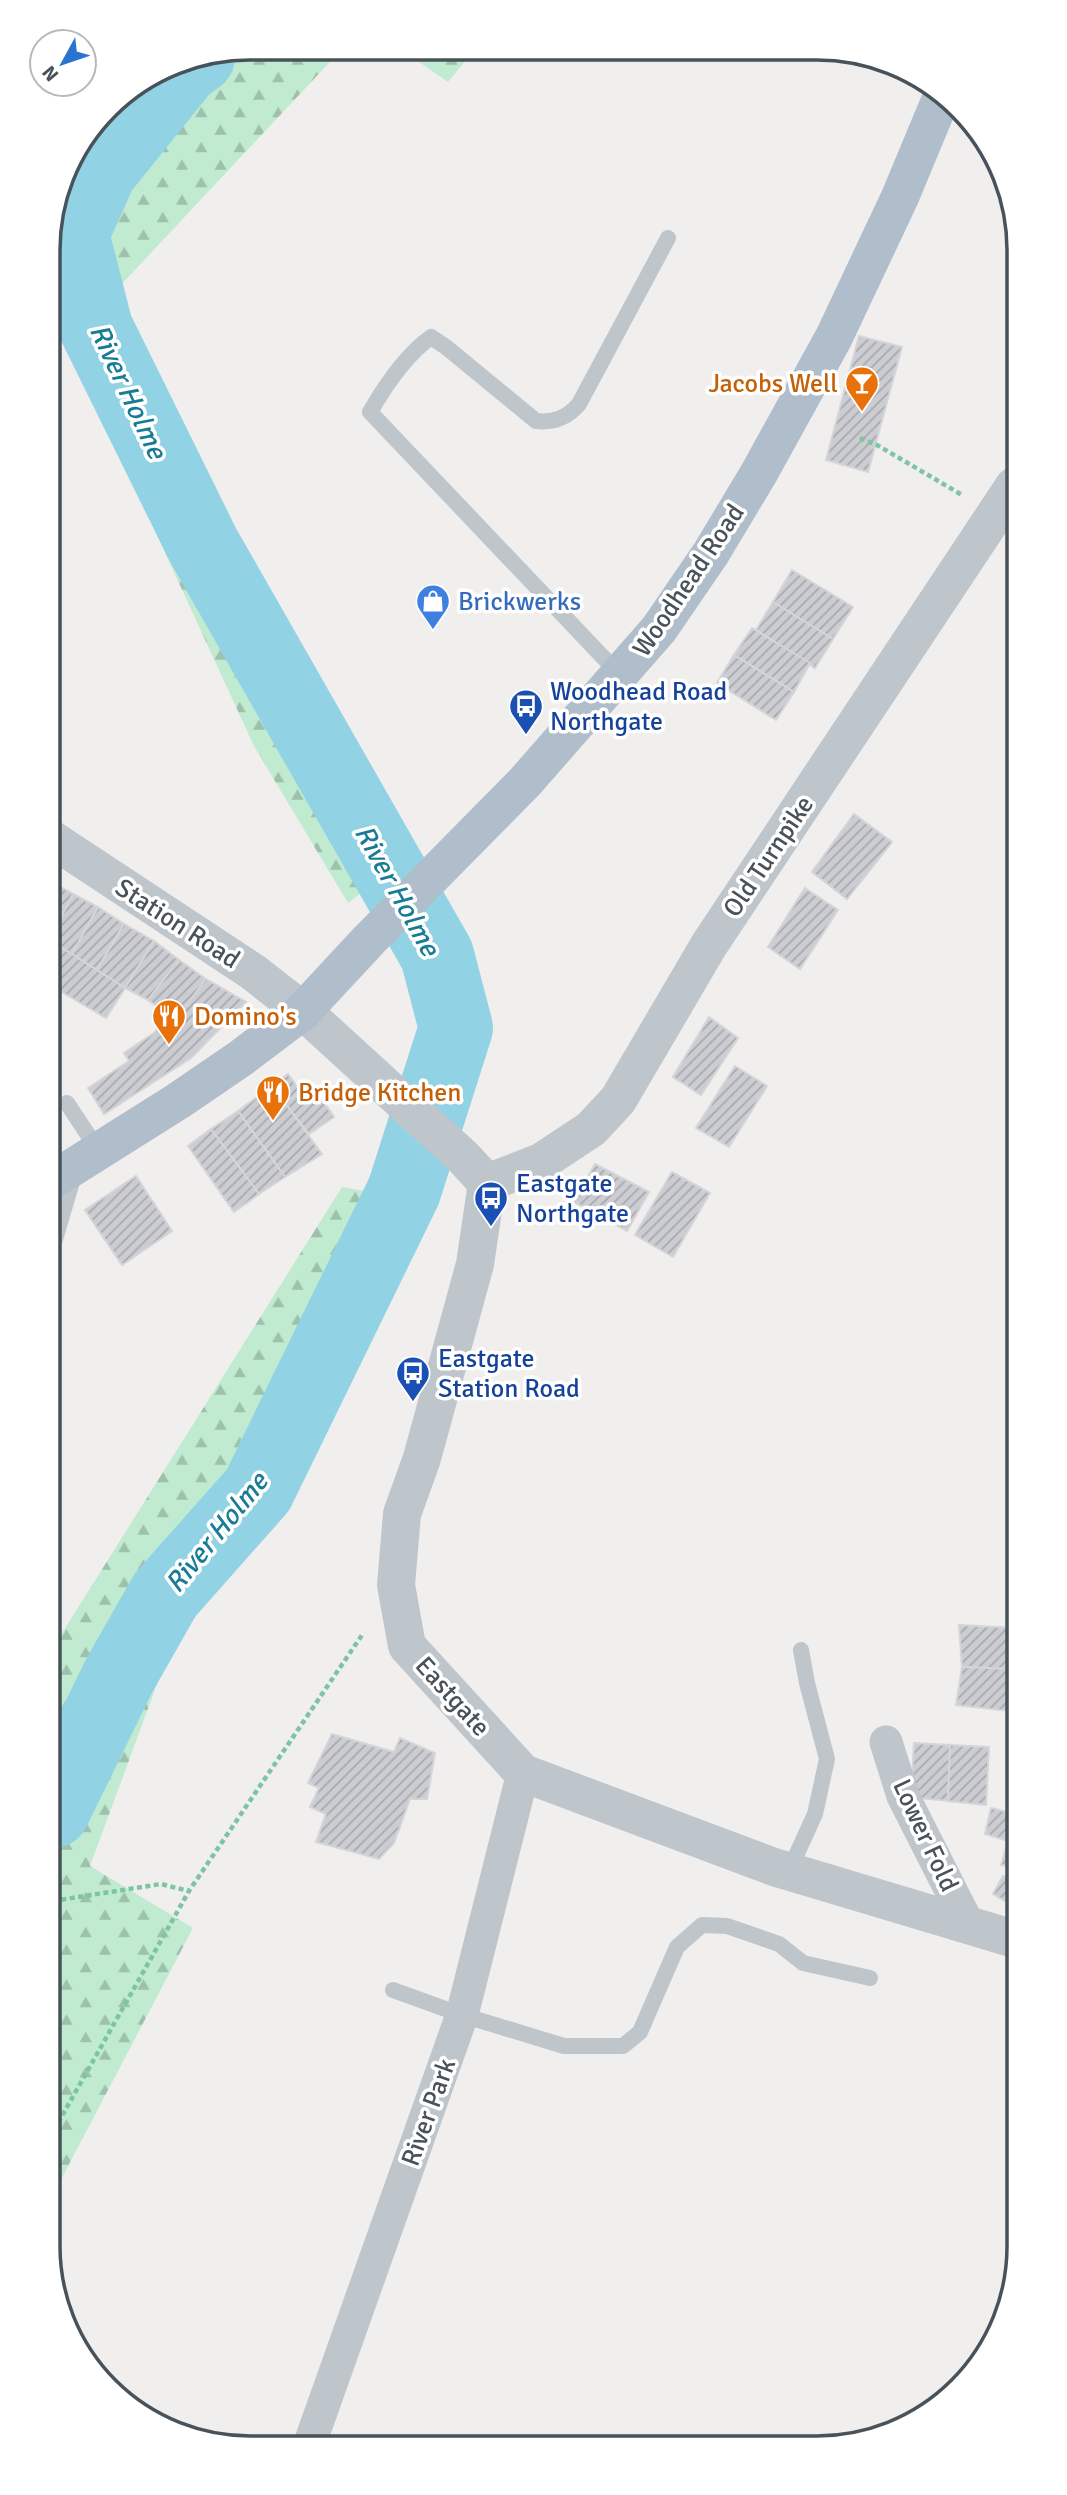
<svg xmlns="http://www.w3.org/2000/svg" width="1067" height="2495" viewBox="0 0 1067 2495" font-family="Signika,sans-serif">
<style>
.forest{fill:url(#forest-firs)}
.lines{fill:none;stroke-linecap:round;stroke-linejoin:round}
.stream{stroke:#91d3e4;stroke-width:12}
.river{stroke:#91d3e4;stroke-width:74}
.building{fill:url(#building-hatch);stroke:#d3d5d9;stroke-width:2}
.path{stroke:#7bc5a0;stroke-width:4.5;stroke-dasharray:5 3.5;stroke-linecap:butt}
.service{stroke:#bec6cc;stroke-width:16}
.minor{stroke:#bec6cc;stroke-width:33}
.tertiary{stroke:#bec6cc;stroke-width:38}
.primary{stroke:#b0becb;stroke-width:38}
.labels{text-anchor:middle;stroke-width:7;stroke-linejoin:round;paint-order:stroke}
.food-label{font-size:26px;fill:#c56008;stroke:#fff;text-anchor:start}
.street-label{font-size:26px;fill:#48525a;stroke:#fff}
.shop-label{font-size:26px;fill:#366cbe;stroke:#fff;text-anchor:start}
.transit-label{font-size:26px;fill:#164399;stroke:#fff;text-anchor:start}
.water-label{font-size:28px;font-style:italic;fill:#197c95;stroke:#fff}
.rim{fill:none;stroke:#48525a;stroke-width:3.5}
</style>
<defs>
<pattern id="forest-firs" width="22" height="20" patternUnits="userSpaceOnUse" patternTransform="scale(1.75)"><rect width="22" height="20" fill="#c0ebd0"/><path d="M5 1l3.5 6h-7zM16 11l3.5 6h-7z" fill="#9ec1ac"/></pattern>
<pattern id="building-hatch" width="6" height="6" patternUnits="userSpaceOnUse" patternTransform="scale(1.75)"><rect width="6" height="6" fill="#cccdd2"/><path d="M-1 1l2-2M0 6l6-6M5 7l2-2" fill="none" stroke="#a8a9ad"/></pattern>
</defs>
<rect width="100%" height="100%" fill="#f1eeee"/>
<g class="forest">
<polygon points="249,47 343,48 118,288 162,415 249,577 413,853 348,903 254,746 61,327 48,280 48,235 68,159 116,98 172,62"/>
<polygon points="399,48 475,49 448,82"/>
<polygon points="342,1187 430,1203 325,1417 170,1649 90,1866 193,1928 54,2193 52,1649"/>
</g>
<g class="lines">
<g class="stream">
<polyline points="81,143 100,171"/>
<polyline points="48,327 76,337 96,328"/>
</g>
<polyline class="river" points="53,1811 119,1676 165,1595 258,1490 404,1191 456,1028 437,955 203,545 96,328 72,234 100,171 183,68 198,57"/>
</g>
<g class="building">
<polygon points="859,336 902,347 868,472 826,460"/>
<polygon points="792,570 853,607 833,639 773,602"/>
<polygon points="773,602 833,639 815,668 756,630"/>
<polygon points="752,628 810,663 794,692 734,655"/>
<polygon points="734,655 794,692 776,720 717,683"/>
<polygon points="854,814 892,842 847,899 812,872"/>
<polygon points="50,881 73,894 50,938"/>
<polygon points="805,888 838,910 800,969 768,947"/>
<polygon points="73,894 98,907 72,954 50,940 50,938"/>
<polygon points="98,907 124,924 97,970 72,954"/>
<polygon points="124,924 154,941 125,988 97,970"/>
<polygon points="50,940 125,988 106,1018 50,985"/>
<polygon points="154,941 179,960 148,1000 125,988"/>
<polygon points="179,960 206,979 176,1020 148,1000"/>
<polygon points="206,979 246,1002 191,1058 104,1114 88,1088 129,1061 124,1053 154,1033 169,1016 176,1020"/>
<polygon points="709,1017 738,1038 701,1095 673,1077"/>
<polygon points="735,1066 767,1086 729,1147 696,1128"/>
<polygon points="288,1074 301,1092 285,1103 322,1154 285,1177 238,1111"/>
<polygon points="312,1085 334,1117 309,1134 285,1103"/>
<polygon points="238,1111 285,1177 259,1194 211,1129"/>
<polygon points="211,1129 259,1194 234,1212 188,1146"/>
<polygon points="595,1164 649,1192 627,1231 574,1202"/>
<polygon points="672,1172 710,1193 673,1257 635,1235"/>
<polygon points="136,1176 172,1231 122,1265 85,1210"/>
<polygon points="959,1625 1016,1628 1013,1669 962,1667"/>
<polygon points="962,1667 1013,1669 1009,1711 956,1705"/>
<polygon points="332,1734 394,1752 400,1738 435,1753 427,1799 410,1799 394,1843 379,1859 316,1842 326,1814 310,1807 319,1788 308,1783"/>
<polygon points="914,1743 950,1745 948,1801 911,1797"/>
<polygon points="950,1745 989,1747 986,1805 948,1801"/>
<polygon points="1018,1801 1018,1844 985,1834 991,1808 1015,1814"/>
<polygon points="1008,1841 1018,1844 1018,1869 1001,1865"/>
<polygon points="1003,1876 1018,1880 1018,1909 993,1894"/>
</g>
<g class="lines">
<g class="path">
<polyline points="860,438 877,445 962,495"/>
<polyline points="53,1901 161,1884 189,1891"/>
<polyline points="54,2130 189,1891 362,1635"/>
</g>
<g class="service">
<path d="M619,674L370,412C385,386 406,355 431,337L446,347L536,421C554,423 567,418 579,404L668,238"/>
<polyline points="67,1103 98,1150"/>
<polyline points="51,1253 74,1175"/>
<polyline points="789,1871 815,1814 827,1759 807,1683 801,1650"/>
<polyline points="393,1990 462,2015 564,2046 623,2046 640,2032 677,1947 702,1925 727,1926 779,1944 803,1963 870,1978"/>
</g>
<g class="minor">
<polyline points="886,1742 903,1796 969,1926"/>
<polyline points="310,2443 462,2015 523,1773"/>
</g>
<g class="tertiary">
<polyline points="50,838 253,972 303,1011 463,1157 487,1183 475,1264 422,1458 402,1514 396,1585 407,1646 523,1773 774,1867 1018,1940"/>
<polyline points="487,1183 541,1162 591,1129 618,1100 709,945 1014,486"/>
</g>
<polyline class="primary" points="51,1181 178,1101 241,1058 303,1011 369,940 525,782 659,629 711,553 759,473 834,337 900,197 942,96"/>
</g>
<defs>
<g id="bar-pin" transform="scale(1.75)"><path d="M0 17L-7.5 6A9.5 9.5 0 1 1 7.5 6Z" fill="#e8710a" stroke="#fff"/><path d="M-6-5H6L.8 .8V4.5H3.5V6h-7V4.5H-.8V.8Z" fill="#fff"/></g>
<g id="shop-pin" transform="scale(1.75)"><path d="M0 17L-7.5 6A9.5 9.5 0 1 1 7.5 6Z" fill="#3f7fe0" stroke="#fff"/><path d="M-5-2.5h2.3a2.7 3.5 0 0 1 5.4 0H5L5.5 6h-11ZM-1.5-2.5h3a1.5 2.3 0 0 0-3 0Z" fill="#fff"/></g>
<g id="bus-pin" transform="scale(1.75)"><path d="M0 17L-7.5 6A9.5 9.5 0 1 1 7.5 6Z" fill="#1a4fb4" stroke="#fff"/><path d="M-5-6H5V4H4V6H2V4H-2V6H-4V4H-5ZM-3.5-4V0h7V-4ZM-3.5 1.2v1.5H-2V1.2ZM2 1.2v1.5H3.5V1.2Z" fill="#fff"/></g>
<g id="restaurant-pin" transform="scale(1.75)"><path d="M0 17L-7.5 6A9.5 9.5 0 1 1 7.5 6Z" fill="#e8710a" stroke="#fff"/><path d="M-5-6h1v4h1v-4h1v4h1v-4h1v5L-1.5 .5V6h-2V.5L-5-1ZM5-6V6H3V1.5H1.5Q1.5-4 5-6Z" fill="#fff"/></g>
</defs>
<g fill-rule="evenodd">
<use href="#bar-pin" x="862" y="383"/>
<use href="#shop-pin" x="433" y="601"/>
<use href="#bus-pin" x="526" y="706"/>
<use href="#restaurant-pin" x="169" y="1016"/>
<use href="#restaurant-pin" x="273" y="1092"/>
<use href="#bus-pin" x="491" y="1198"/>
<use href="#bus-pin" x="413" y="1373"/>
</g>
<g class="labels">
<g class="food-label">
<text x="838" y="392" text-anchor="end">Jacobs Well</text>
<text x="194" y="1025">Domino's</text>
<text x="298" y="1101">Bridge Kitchen</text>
</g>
<g class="street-label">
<text transform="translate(688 580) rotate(-56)" y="9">Woodhead Road</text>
<text transform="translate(768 856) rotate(-56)" y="9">Old Turnpike</text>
<text transform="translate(178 923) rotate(33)" y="9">Station Road</text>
<text transform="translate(453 1696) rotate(48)" y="9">Eastgate</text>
<text transform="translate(926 1835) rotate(65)" y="9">Lower Fold</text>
<text transform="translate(428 2112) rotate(-70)" y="9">River Park</text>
</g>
<g class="shop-label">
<text x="458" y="610">Brickwerks</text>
</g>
<g class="transit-label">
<text x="550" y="700">Woodhead Road<tspan x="550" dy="30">Northgate</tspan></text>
<text x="516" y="1192">Eastgate<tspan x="516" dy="30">Northgate</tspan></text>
<text x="438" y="1367">Eastgate<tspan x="438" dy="30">Station Road</tspan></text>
</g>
<g class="water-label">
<text transform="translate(129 391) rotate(65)" y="10">River Holme</text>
<text transform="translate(398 890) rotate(61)" y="10">River Holme</text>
<text transform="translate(216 1532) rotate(-51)" y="10">River Holme</text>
</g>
</g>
<path d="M0 0H1067V2495H0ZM250 60H817A190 190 0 0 1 1007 250V2246A190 190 0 0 1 817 2436H250A190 190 0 0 1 60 2246V250A190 190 0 0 1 250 60Z" fill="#fff" fill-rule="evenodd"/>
<path class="rim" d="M250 60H817A190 190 0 0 1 1007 250V2246A190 190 0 0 1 817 2436H250A190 190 0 0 1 60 2246V250A190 190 0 0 1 250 60Z"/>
<g transform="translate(63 63) rotate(230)"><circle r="33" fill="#ffffff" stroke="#b6babd" stroke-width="2"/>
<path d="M0-5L12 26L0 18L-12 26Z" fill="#2974d0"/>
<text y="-10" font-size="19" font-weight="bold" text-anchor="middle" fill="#48525a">N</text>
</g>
</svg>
